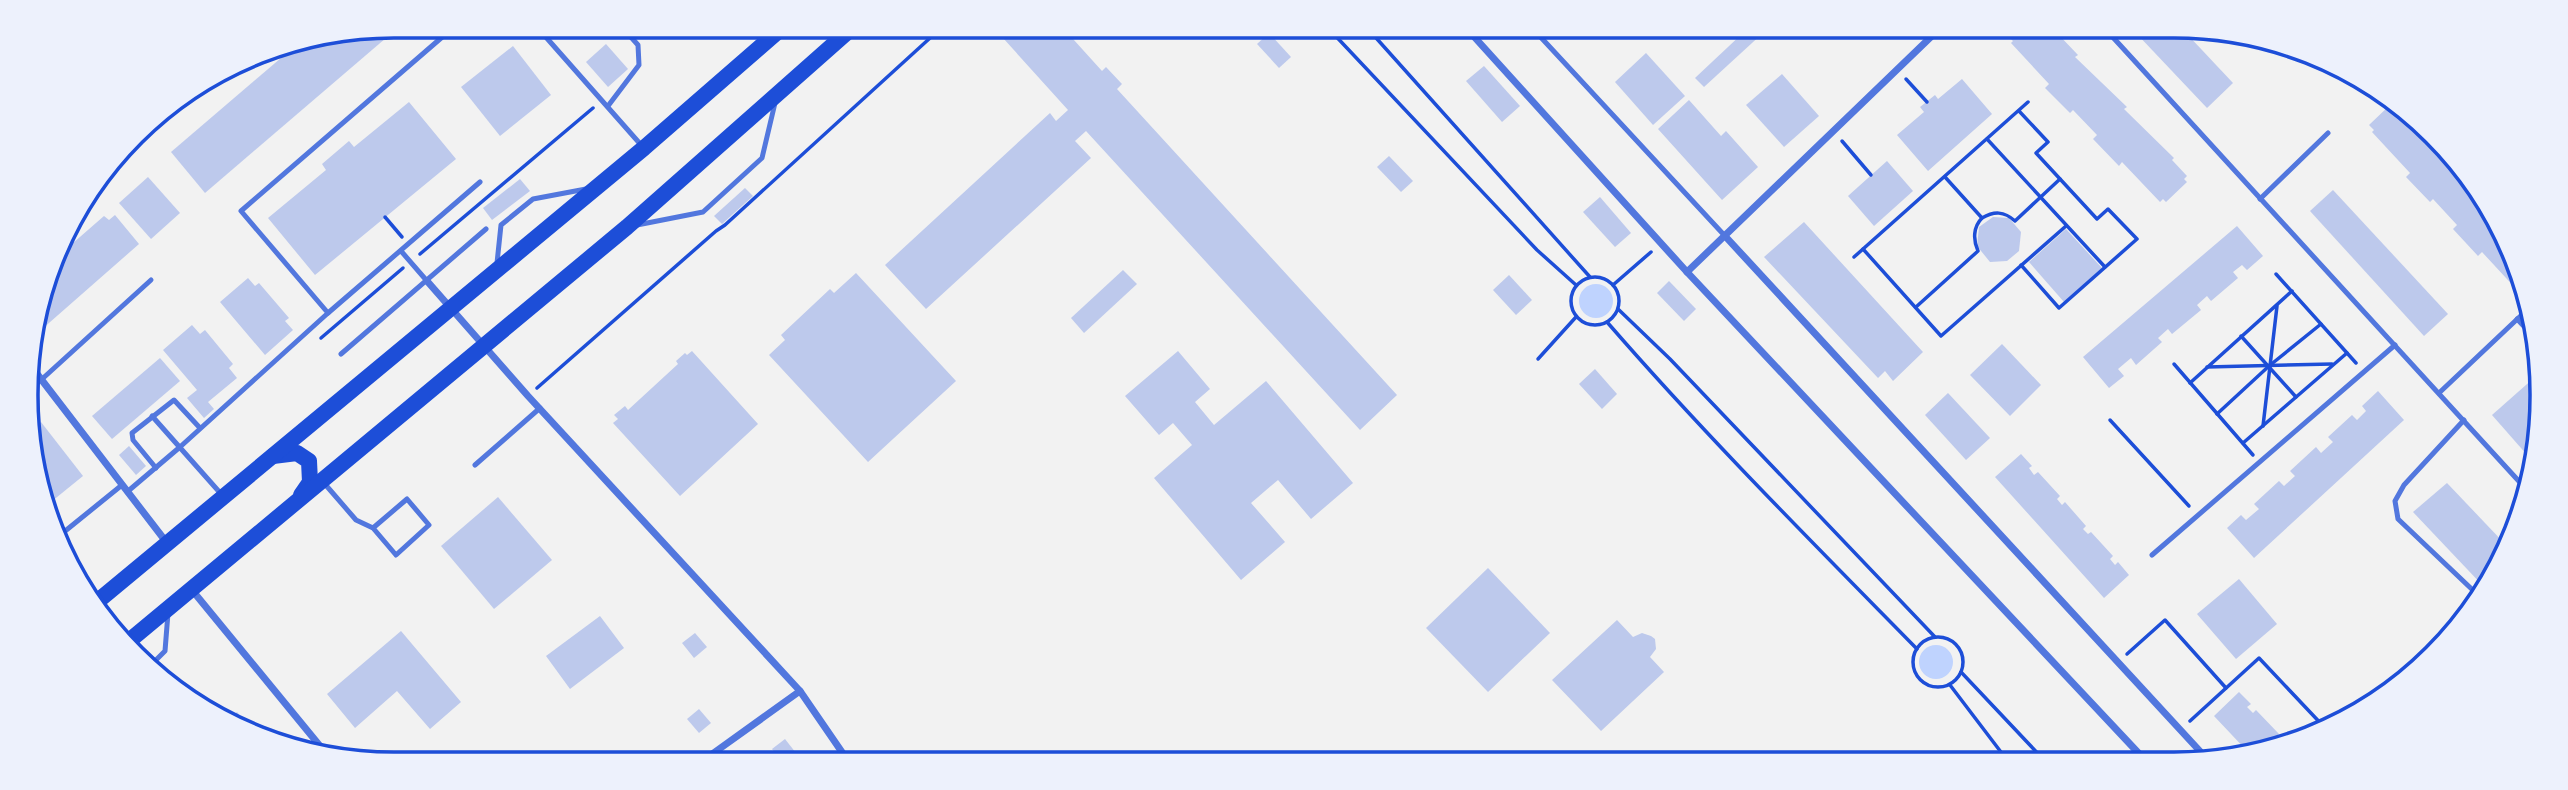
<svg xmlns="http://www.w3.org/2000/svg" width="2568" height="790" viewBox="0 0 2568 790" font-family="Lato,sans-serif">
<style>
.water{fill:#bfd3fe}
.building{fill:#bdc9ec}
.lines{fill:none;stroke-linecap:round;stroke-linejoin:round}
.path{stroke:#1d4ed8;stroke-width:3.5}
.service{stroke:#5277de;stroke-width:5}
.minor{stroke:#5277de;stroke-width:7}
.primary{stroke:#1d4ed8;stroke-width:16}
.rim{fill:none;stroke:#1d4ed8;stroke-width:3.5}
</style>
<rect width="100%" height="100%" fill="#f2f2f2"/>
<g class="water">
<circle cx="1596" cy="301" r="17"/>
<circle cx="1936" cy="662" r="17"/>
</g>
<g class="building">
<polygon points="395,26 400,26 205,193 171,152 295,46"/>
<polygon points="1014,29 1064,29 1102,71 1106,67 1122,84 1117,89 1397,395 1360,430 1086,131 1075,141 1091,158 926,309 885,265 1050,113 1056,121 1068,110 1003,38"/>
<polygon points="1745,31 1764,32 1704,87 1695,78"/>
<polygon points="1269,33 1291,57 1279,68 1257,44"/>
<polygon points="2011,33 2057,33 2078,55 2075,57 2127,107 2124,109 2174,158 2172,160 2187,176 2184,179 2187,182 2166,202 2163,199 2160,202 2122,162 2119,166 2093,139 2097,135 2073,110 2070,113 2045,88 2049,84 2011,43 2013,41 2008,36"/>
<polygon points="2136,33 2186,33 2233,83 2207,108"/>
<polygon points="606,44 628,69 608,87 586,62"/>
<polygon points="513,46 551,95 500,136 461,87"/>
<polygon points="1646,53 1685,96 1653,125 1615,82"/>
<polygon points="1484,66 1520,106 1502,122 1466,81"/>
<polygon points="1782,74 1819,116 1784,147 1746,105"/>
<polygon points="1962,79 1992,114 1928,171 1897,135 1924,112 1920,107 1935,95 1938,99"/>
<polygon points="1689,100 1721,136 1726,131 1758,167 1722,200 1658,129"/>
<polygon points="409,102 456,159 315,275 268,218 326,170 322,164 349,141 354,147"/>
<polygon points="2390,105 2396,110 2398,108 2480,190 2521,291 2519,292 2482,252 2478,256 2453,229 2457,225 2433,199 2430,202 2406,177 2410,173 2372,132 2374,130 2369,125"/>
<polygon points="1389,156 1413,181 1401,192 1377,167"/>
<polygon points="1887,161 1913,191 1874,226 1848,196"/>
<polygon points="148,177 180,213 151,239 119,203"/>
<polygon points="520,179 530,191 492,220 483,208"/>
<polygon points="745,188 753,196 722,224 714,216"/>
<polygon points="2333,190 2448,314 2424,336 2310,211"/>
<polygon points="1600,197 1631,233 1615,247 1583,212"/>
<polygon points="115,215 139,244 33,337 57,257 104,216 109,220"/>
<polygon points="1993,217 2009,218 2021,232 2019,251 2007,261 1990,262 1977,246 1979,227"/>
<polygon points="1804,222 1923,352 1893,381 1885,371 1878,378 1764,257"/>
<polygon points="2237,226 2263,256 2247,270 2242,265 2233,272 2238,278 2211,301 2207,296 2197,305 2201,310 2172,334 2168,329 2158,338 2162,342 2136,365 2131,358 2118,369 2124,376 2109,388 2083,357"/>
<polygon points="2066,229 2102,268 2064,302 2029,262"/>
<polygon points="1123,270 1137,284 1084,333 1071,318"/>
<polygon points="856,273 956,381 868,462 769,355 785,340 781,335 830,289 834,293"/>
<polygon points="1509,275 1532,300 1516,315 1493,290"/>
<polygon points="248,278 255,286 259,283 289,318 285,321 293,330 265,355 220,302"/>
<polygon points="1669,281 1696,309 1684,321 1657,293"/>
<polygon points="192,325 200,334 205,330 233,364 229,368 237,378 208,402 214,409 204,418 187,398 197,390 163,350"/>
<polygon points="2002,344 2041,385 2010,416 1970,375"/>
<polygon points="692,351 758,424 680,496 613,423 618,419 614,415 625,406 628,410 678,364 676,361 685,353 687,355"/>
<polygon points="1178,351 1210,389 1195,402 1214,425 1266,381 1353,483 1311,519 1278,480 1251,503 1285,542 1241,580 1154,478 1192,445 1173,423 1159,435 1125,396"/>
<polygon points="160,358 180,381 112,439 92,416"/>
<polygon points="1595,369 1617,394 1602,409 1579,384"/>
<polygon points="2535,377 2535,450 2528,456 2492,415"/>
<polygon points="2378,391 2404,420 2254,558 2227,528 2241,515 2246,520 2259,509 2254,504 2279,481 2284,486 2295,476 2290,471 2316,447 2321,453 2333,442 2328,437 2352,415 2357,420 2366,411 2362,406"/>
<polygon points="1948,393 1990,438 1966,460 1925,415"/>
<polygon points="41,422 83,476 46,506 39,490 35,428"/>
<polygon points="129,446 146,466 136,475 119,455"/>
<polygon points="2021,454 2032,466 2029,468 2034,475 2038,472 2060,496 2057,499 2062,505 2065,502 2086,526 2083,529 2088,534 2091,532 2113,556 2110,559 2115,565 2118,562 2129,575 2104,598 1995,477"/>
<polygon points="2447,483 2505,544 2492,580 2485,588 2413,512"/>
<polygon points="498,497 552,560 494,609 441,546"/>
<polygon points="1488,568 1550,633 1488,692 1426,628"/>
<polygon points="2239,579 2277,624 2236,659 2197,614"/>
<polygon points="600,616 624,648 570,689 546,656"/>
<polygon points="1617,620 1633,637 1642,633 1651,636 1655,639 1656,649 1650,657 1664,672 1601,731 1552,680"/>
<polygon points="401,631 461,702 430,729 397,691 355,728 327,694"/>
<polygon points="695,633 707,647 694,658 682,643"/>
<polygon points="2239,692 2251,704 2247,707 2253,713 2256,710 2279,734 2276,737 2281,742 2248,752 2214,716"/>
<polygon points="699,709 711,723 699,733 687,719"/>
<polygon points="237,712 248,725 230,718"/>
<polygon points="785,739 796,753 791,758 779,758 772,749"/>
</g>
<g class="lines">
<g class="path">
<polyline points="1330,30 1537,250 1576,285"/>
<polyline points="1369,30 1590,277"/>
<polyline points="1906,79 1927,102"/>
<polyline points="2019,111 2048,142 2036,153 2097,219 2108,209 2137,239 2059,308 2021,265"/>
<polyline points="1987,139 2105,267"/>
<polyline points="1842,141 1871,175"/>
<path d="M1945,177L1982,218C1994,211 2004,211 2015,221L2060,179"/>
<polyline points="385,217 402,237"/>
<polyline points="1863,249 1941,336 2066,226"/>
<polyline points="420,254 593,108"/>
<polyline points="1854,257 2028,102"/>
<polyline points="2276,274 2356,363"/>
<circle cx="1595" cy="301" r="24"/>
<polyline points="1613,285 1651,252"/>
<path d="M1916,307L1978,251C1973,240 1973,227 1982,218"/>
<polyline points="1618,309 1670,359 1935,637"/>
<path d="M1607,322C1706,436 1812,542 1917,649"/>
<polyline points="2241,336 2296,397"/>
<polyline points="321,338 403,268"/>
<polyline points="1538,359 1576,317"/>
<polyline points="2174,364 2253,455"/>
<polyline points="2207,367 2332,364"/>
<polyline points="2190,383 2292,291"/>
<polyline points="537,388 716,231 725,225 941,28"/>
<polyline points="2217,414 2269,366 2321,324"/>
<polyline points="2110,420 2189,506"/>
<polyline points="2263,426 2277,306"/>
<polyline points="2243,443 2347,353"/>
<circle cx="1938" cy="662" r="25"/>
<polyline points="2127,654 2165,620 2226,688"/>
<polyline points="1961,672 2044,760"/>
<polyline points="1950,685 2007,760"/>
<polyline points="2190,721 2259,658 2326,729"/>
</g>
<g class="service">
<polyline points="537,27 642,146"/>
<polyline points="1535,31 1725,236"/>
<polyline points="2109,33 2526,489"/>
<polyline points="608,106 639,65 638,45 622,27"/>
<polyline points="2260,199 2328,133"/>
<polyline points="637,225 703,212 762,158 775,103"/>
<polyline points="401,251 427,281"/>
<polyline points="497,263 501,225 533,199 586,189"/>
<polyline points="328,313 480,182"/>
<polyline points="2517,319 2535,338"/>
<polyline points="341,354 486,229"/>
<polyline points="41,380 151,280"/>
<polyline points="2439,393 2529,308"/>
<polyline points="152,416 222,495"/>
<polyline points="2464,420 2404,485 2395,501 2398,519 2479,596"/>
<polyline points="475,465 540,408"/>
<polyline points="156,468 133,440 132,433 174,400 200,428"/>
<polyline points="324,483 356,520 373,528 407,499 429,525 396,555 373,528"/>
<polyline points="127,492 180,447 328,313 241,211 455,26"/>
<polyline points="59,536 122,485"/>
<polyline points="2152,555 2395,345"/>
<polyline points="152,664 165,651 168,613"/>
</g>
<g class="minor">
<polyline points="1468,30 1687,272 2145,760"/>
<polyline points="1725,236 2209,761"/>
<polyline points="1687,272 1936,32"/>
<polyline points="427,281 528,396 800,691 846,758"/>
<polyline points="31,366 167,543"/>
<polyline points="192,590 329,757"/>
<polyline points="708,757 800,691"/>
</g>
<g class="primary">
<polyline points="273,456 297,453 309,461 310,482 301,495"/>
<polyline points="93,605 644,148 782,28"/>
<polyline points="129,641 627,227 852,28"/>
</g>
</g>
<path d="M0 0H2568V790H0ZM394 38H2174A356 356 0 0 1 2530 394V396A356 356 0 0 1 2174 752H394A356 356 0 0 1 38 396V394A356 356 0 0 1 394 38Z" fill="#edf1fc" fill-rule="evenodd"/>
<path class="rim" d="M394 38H2174A356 356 0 0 1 2530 394V396A356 356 0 0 1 2174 752H394A356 356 0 0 1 38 396V394A356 356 0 0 1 394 38Z"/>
</svg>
